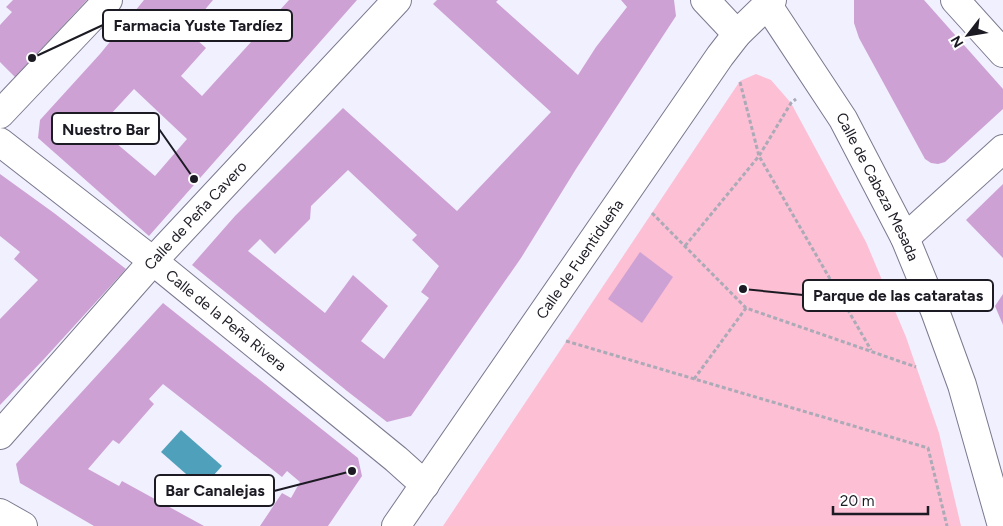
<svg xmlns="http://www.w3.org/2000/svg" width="1003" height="526" viewBox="0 0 1003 526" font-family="Figtree,sans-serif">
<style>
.green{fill:#fcbfd3}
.water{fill:#4fa0ba}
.building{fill:#cea1d4;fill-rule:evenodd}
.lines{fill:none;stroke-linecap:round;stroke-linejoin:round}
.minor-casing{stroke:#7a798e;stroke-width:30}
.path{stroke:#abaab7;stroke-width:3;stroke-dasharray:4 2.5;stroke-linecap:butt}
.minor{stroke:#fff;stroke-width:28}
.labels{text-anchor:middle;stroke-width:4.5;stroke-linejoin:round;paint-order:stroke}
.street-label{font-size:15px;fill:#1c1b24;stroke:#fff}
.leader{fill:none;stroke:#1c1b24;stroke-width:2}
.callout-dot{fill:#1c1b24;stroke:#fff;stroke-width:2}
.callout{fill:#fff;stroke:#1c1b24;stroke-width:2}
.callout-label{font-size:16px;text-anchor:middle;font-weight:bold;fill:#1c1b24}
</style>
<rect width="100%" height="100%" fill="#f1f0ff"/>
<polygon class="green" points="756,74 771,80 791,103 866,242 906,337 939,433 961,526 443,526 740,81"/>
<polygon class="water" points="181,430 222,466 202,488 161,452"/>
<g class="building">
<polygon points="13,0 87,0 15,77 0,62 0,25 12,12 6,7"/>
<path d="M144,0H213L187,31L206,48L181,76L202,96L289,0H357L149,236L38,138L40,120L100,54ZM134,89L187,139L155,176L103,132L115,118L110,115Z"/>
<path d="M437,0H498L496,2L578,75L596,47L627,7L621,0H674L676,16L576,169L521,258L411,416L387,422L347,391L192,265L235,216L343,108L457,211L551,112L433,4ZM348,170L417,235L412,240L439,266L421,292L429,298L384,359L361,341L388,306L353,275L325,313L248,251L260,239L275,254L310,219L311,206Z"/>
<polygon points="854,0 924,0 1003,89 1003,109 945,162 938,164 931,163 925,159 859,38 854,23"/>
<polygon points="0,174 54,213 126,269 44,359 0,405 0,319 38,280 14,259 20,252 0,236"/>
<polygon points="1003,184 1003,258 966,220"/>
<polygon points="640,252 673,277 642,323 608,299"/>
<polygon points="1003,294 1003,325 995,306"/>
<polygon points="163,303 358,458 362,476 328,526 260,526 282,493 291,498 300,482 287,471 282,477 163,384 149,399 154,404 119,444 113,440 88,469 119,486 122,481 204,526 94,526 20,483 16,464"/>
</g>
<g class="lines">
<g class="minor-casing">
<g id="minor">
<polyline points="705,0 737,34"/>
<polyline points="955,0 1003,53"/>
<path id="s1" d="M767,4L843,119L905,238L935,311L962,385L1002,526"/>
<polyline points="0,114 108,0"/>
<path id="s2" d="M0,142L153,261L396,459L425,485"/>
<polyline points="905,238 1003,149"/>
<path id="s3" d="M0,435L153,261L397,0"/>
<polyline points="0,513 23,526"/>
<path id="s4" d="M396,526L720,56L737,34L772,0"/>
</g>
</g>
<g class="path">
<polyline points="740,82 759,156 871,350"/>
<polyline points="652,213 746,308 916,367"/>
<polyline points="685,246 759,156 791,103 796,99"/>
<polyline points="566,341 928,448 947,526"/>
<polyline points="694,379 746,308"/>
</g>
<use href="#minor" class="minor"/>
</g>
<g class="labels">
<g class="street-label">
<text dy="5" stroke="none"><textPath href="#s1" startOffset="214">Calle de Cabeza Mesada</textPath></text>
<text dy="5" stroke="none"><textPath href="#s3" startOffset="294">Calle de Peña Cavero</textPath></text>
<text dy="5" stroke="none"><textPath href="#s4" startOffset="324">Calle de Fuentidueña</textPath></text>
<text dy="5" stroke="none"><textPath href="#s2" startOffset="288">Calle de la Peña Rivera</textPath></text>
</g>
</g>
<path class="leader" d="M32 58L103 25M194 179L159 129M743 289L803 295M352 471L274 491"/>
<g class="callout-dot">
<circle cx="32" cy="58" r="5"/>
<circle cx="194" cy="179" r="5"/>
<circle cx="743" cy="289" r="5"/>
<circle cx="352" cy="471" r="5"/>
</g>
<g class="callout">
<rect x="103" y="10" width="189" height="31" rx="5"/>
<rect x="52" y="113" width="107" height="31" rx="5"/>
<rect x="803" y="280" width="190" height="31" rx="5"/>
<rect x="155" y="475" width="119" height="31" rx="5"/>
</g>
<g class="callout-label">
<text x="198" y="31">Farmacia Yuste Tardíez</text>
<text x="106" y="135">Nuestro Bar</text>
<text x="898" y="301">Parque de las cataratas</text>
<text x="215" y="496">Bar Canalejas</text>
</g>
<g transform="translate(968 35) rotate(239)" stroke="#ffffff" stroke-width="4" paint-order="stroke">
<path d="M0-4L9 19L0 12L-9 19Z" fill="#1c1b24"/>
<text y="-8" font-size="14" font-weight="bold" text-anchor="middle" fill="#1c1b24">N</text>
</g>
<path d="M833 506v8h95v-8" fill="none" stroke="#1c1b24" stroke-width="2.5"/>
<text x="840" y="506" font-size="15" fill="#1c1b24" stroke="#ffffff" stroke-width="4" paint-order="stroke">20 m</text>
</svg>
